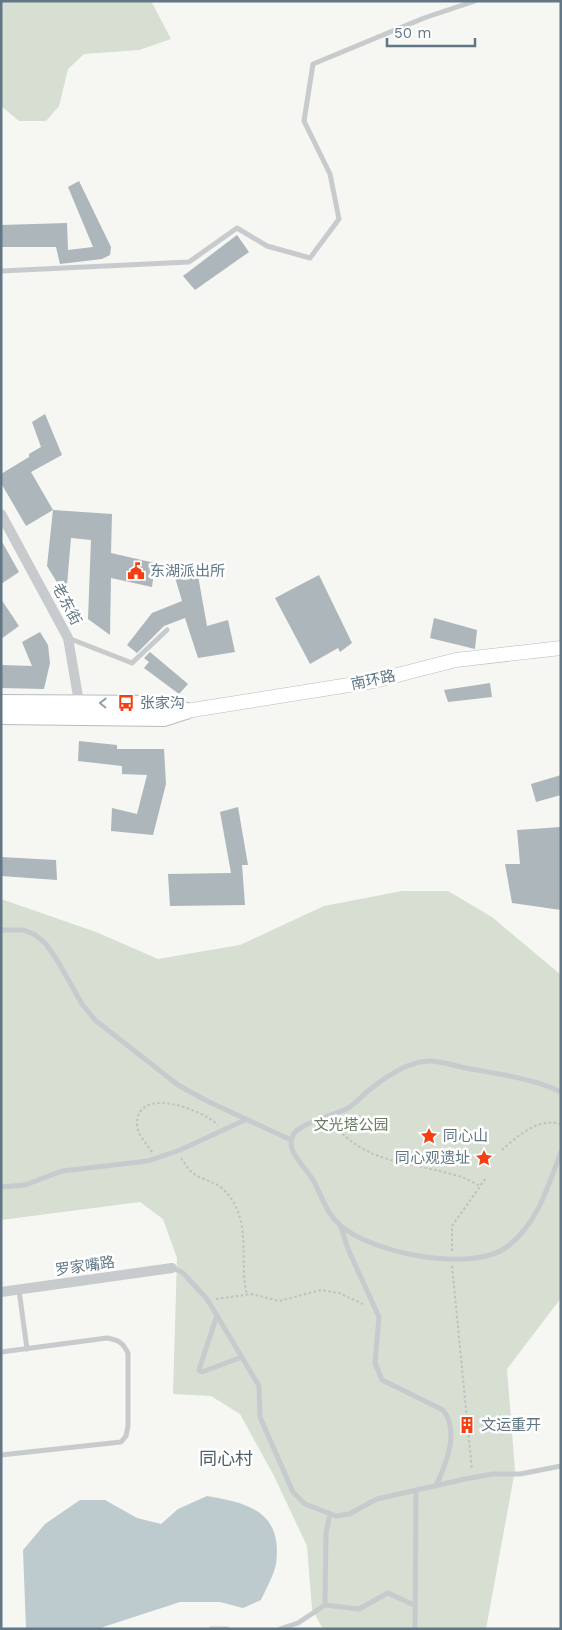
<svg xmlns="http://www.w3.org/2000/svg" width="562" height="1630" viewBox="0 0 562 1630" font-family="'Work Sans','Noto Sans SC',sans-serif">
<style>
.green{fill:#d7ded2}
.water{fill:#bdcbcf}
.building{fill:#acb6bb}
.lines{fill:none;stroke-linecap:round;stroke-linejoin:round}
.secondary-casing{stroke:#b7bdc1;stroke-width:15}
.primary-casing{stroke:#b8bcc0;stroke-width:18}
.path{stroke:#bec1c3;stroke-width:2;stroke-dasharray:2.5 2.5;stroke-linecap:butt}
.lane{stroke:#c8cbce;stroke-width:5}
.street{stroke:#c8cbce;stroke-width:10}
.secondary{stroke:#fff;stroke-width:14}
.primary{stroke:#fff;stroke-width:16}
.oneway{stroke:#90a0aa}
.labels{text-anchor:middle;stroke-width:5;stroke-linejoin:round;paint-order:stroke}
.poi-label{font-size:15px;fill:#617786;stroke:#fff;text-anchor:start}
.street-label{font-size:15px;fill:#617786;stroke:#fff}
.park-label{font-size:15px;fill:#687c61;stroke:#fff}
.quarter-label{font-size:18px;fill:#50606a;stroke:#fff}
</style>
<rect width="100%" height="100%" fill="#f6f6f2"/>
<g class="green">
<polygon points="1,1 151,1 171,39 139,50 84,54 68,69 59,106 46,121 19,121 1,106"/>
<polygon points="402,891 448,891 492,917 561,975 561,1298 507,1369 515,1470 486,1629 323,1629 312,1609 307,1546 274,1476 240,1414 211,1396 173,1394 177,1258 163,1219 140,1202 1,1220 1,899 96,932 158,959 240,945 324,906"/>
</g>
<path class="water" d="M207,1496C249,1503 283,1512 276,1564C274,1575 266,1589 261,1600L243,1608L220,1602H180L97,1629H26L23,1550L45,1524L80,1500H105L137,1518L161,1524L178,1509Z"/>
<g class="building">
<polygon points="79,181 111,247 110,255 102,259 60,264 56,247 1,247 1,225 67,223 68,250 93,247 68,187"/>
<polygon points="237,235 249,252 195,290 183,276"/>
<polygon points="45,414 62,455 31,472 53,510 26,526 1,483 1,474 29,457 29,454 41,447 32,422"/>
<polygon points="53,510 112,514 111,553 155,563 152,587 111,578 110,635 88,619 91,540 71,538 66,597 47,566"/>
<polygon points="1,540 19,572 1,584"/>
<polygon points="197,570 207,626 228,620 235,652 198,658 185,618 164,626 137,653 127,645 152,613 182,601 174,574"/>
<polygon points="319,575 352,643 340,652 338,648 310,664 275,598"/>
<polygon points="1,599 19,626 1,639"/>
<polygon points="434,618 477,630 475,649 430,638"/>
<polygon points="40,632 48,645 50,663 44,689 1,688 1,665 32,666 22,642"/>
<polygon points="150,652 188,684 179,694 144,668 149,662 144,658"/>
<polygon points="490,683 492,697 448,702 444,690"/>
<polygon points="79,741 117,745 117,749 164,749 166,784 153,835 111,831 112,808 137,814 147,775 122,774 122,766 78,761"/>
<polygon points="561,775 561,795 536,802 531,784"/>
<polygon points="238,807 248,865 242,865 245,905 170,906 168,874 231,873 220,812"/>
<polygon points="561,827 561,910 512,903 505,864 520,864 517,830"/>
<polygon points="1,857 56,860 57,880 1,876"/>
</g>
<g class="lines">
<g class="secondary-casing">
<polyline id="secondary" points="186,711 374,681 456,660 561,648"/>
</g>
<g class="primary-casing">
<g id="primary">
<polyline points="1,703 165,704 186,711"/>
<polyline points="1,716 164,718 186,711"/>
</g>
</g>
<g class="path">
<path d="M332,1123C368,1165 407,1161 455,1175C464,1177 472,1182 480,1186"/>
<path d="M502,1150C519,1135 537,1118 561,1124"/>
<path d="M152,1152C147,1144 137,1134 137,1125C136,1084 203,1110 218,1125"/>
<path d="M181,1158C185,1163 188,1170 193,1173C202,1180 214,1181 223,1189C254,1219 238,1260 247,1295"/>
<polyline points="452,1251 452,1226 486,1178"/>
<polyline points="452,1266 472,1470"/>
<polyline points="216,1299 252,1294 279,1301 321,1290 339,1293 363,1304"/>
</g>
<g class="lane">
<polyline points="1,271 189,262 237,228 267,246 310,258 339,219 330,174 304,121 313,64 424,18 475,1"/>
<polyline points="68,638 132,663 167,630"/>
<polyline points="1,930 23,930 34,934 46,944 57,960 82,1004 95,1020 178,1085 209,1102 291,1140"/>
<path d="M561,1092C532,1078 497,1074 466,1068C455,1066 443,1062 432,1061C409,1060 385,1077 368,1091C361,1097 355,1104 348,1108C331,1117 311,1119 296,1131C292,1135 290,1143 292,1149C296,1160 307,1170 313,1180C322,1196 326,1213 340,1225C370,1253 474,1274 508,1246C538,1223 548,1186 561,1152"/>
<polyline points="1,1187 25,1185 62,1171 148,1161 180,1150 245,1120"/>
<path d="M341,1227L348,1249L379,1317L375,1363L382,1380L443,1410C460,1431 446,1464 436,1486"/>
<polyline points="172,1268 182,1272 207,1299 259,1386 260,1417 293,1492 305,1504 336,1516 349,1514 377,1499 465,1479 493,1474 520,1474 561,1466"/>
<polyline points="19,1290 27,1349"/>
<polyline points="217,1315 199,1370 202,1372 242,1357"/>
<path d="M1,1352L107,1338C119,1340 123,1343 128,1353V1426L126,1436L121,1442L1,1455"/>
<polyline points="325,1605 326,1533 330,1514"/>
<polyline points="211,1629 227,1629"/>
<polyline points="280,1629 298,1623 325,1605 359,1609 388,1593 414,1605"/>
<polyline points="415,1629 416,1491"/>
</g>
<g class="street">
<polyline points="1,514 68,638 80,708"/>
<polyline points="1,1292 172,1268"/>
</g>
<use href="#secondary" class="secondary"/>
<use href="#primary" class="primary"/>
</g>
<defs><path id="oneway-chevron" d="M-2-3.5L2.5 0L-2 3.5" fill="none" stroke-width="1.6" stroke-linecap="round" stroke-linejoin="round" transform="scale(1.25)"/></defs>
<use class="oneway" href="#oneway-chevron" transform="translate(103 703) rotate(-179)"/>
<defs>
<g id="civic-bare" transform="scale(1.35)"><path d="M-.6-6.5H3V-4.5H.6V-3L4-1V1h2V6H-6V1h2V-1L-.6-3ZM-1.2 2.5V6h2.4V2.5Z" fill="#f53f12" stroke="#fff" stroke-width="2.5" paint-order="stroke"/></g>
<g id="bus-bare" transform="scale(1.35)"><path d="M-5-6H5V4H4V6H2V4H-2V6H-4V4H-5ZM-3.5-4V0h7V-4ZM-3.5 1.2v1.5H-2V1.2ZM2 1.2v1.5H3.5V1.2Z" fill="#f53f12" stroke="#fff" stroke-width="2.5" paint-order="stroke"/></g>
<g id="sight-bare" transform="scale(1.35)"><path d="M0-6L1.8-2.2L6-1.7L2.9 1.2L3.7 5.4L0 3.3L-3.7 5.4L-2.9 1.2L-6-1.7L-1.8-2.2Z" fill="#f53f12" stroke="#fff" stroke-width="2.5" paint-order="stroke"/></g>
<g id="building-bare" transform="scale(1.35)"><path d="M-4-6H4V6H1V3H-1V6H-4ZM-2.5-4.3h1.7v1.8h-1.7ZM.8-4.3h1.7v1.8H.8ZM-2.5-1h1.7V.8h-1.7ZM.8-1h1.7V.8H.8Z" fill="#f53f12" stroke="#fff" stroke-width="2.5" paint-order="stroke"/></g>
</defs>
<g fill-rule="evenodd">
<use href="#civic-bare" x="136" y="571"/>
<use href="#bus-bare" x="126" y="703"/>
<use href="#sight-bare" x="429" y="1136"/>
<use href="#sight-bare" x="484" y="1158"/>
<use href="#building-bare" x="467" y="1425"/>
</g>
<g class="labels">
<g class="poi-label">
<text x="150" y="576">东湖派出所</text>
<text x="140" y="708">张家沟</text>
<text x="443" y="1141">同心山</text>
<text x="470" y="1163" text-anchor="end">同心观遗址</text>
<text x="481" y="1430">文运重开</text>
</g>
<g class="street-label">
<text transform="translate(67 604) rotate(62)" y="5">老东街</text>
<text transform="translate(373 680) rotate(-12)" y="5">南环路</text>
<text transform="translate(85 1266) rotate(-8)" y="5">罗家嘴路</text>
</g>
<g class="park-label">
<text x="351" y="1130">文光塔公园</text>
</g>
<g class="quarter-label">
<text x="226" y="1465">同心村</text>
</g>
</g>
<rect width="562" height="1630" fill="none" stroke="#617786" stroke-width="5"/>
<path d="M387 38v8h88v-8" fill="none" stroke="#617786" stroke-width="2.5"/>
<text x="394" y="38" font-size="15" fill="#617786" stroke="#ffffff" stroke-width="4" paint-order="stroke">50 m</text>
</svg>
